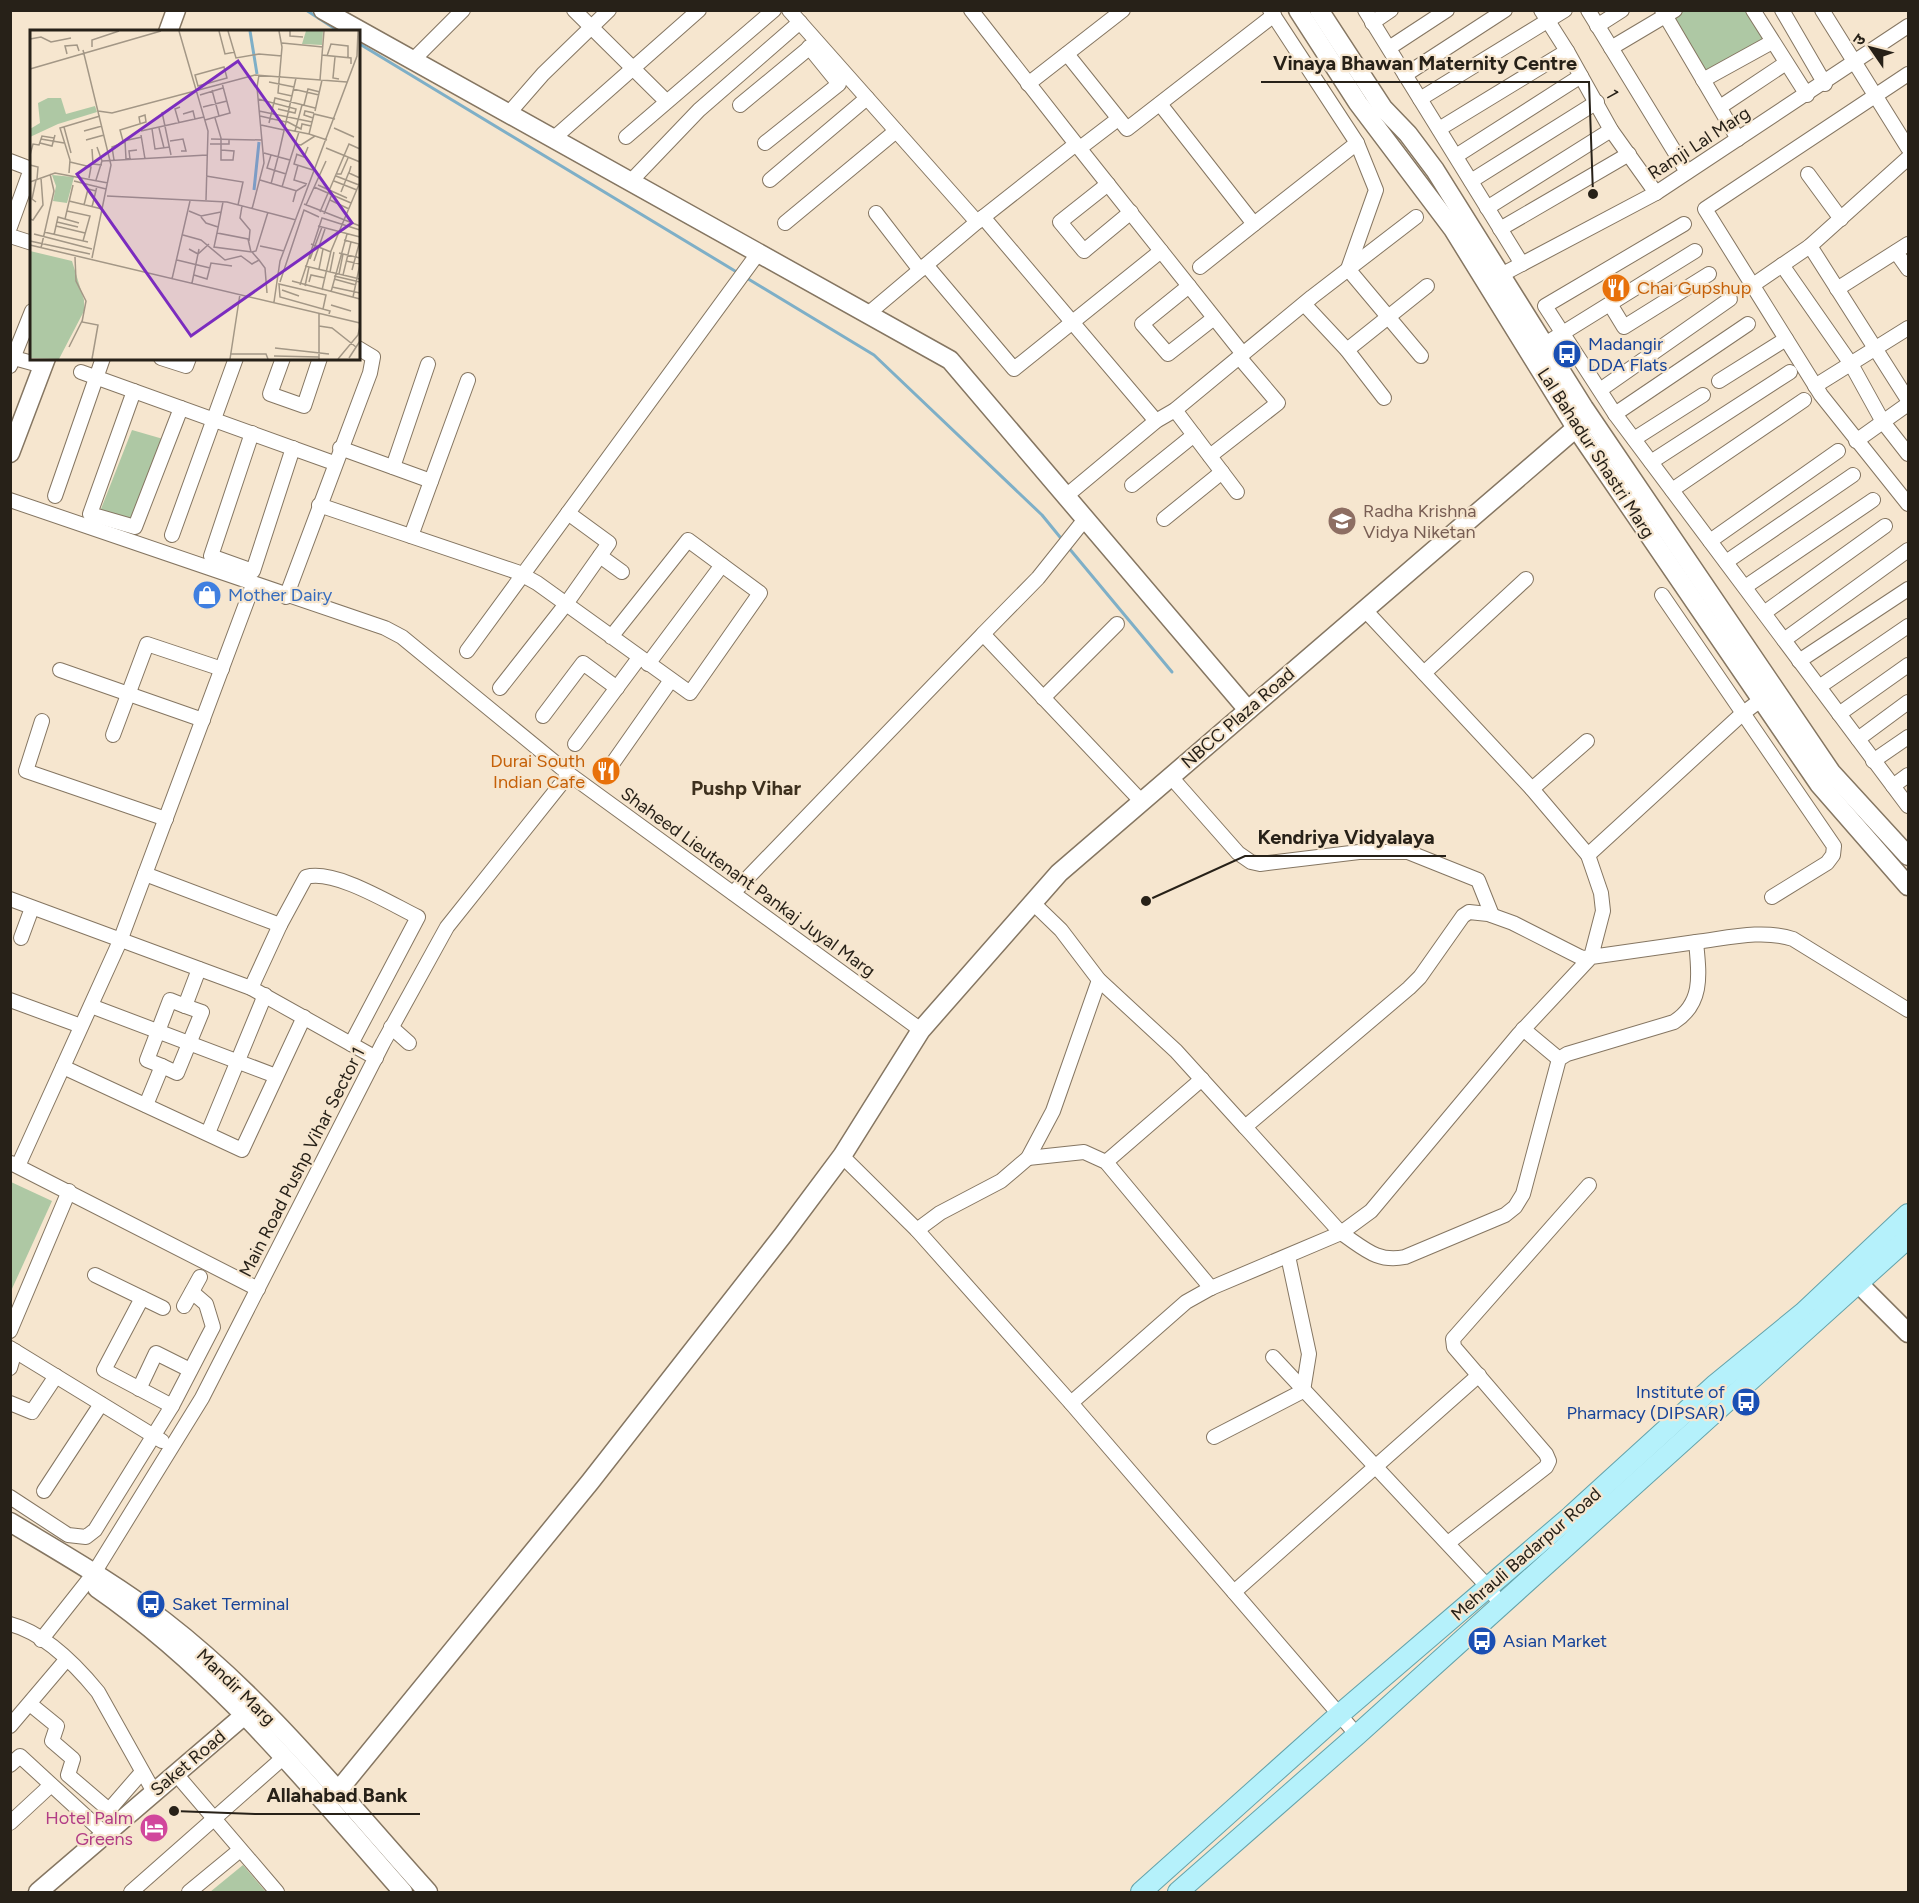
<svg xmlns="http://www.w3.org/2000/svg" width="1919" height="1903" viewBox="0 0 1919 1903" font-family="Figtree,'Noto Sans Devanagari',sans-serif">
<style>
.green{fill:#aec8a4}
.lines{fill:none;stroke-linecap:round;stroke-linejoin:round}
.stream{stroke:#7eafc7;stroke-width:3}
.street-casing{stroke:#857662;stroke-width:16}
.secondary-casing{stroke:#857662;stroke-width:21}
.primary-casing{stroke:#63a2aa;stroke-width:22}
.street{stroke:#fff;stroke-width:14}
.secondary{stroke:#fff;stroke-width:18}
.primary{stroke:#b5f1fb;stroke-width:20}
.labels{text-anchor:middle;stroke-width:4.5;stroke-linejoin:round;paint-order:stroke}
.street-label{font-size:18px;fill:#272118;stroke:#f6e6cf}
.food-label{font-size:18px;fill:#c56008;stroke:#f6e6cf;text-anchor:start}
.transit-label{font-size:18px;fill:#164399;stroke:#f6e6cf;text-anchor:start}
.education-label{font-size:18px;fill:#785e54;stroke:#f6e6cf;text-anchor:start}
.shop-label{font-size:18px;fill:#366cbe;stroke:#f6e6cf;text-anchor:start}
.hotel-label{font-size:18px;fill:#b23c85;stroke:#f6e6cf;text-anchor:end}
.neighbourhood-label{font-size:20px;font-weight:bold;fill:#3d301e;stroke:#f6e6cf}
.inset-river{fill:none;stroke:#7eafc7;stroke-width:3}
.inset-road{fill:none;stroke:#a39786;stroke-width:1.5}
.view{fill:#7b2cbf;fill-opacity:0.15;stroke:#7b2cbf;stroke-width:3}
.inset-edge{fill:none;stroke:#272118;stroke-width:3}
.leader{fill:none;stroke:#272118;stroke-width:2}
.callout-dot{fill:#272118;stroke:#f6e6cf;stroke-width:2}
.callout-label{font-size:20px;text-anchor:middle;font-weight:bold;fill:#272118;stroke:#f6e6cf;stroke-width:4.5;stroke-linejoin:round;paint-order:stroke}
</style>
<rect width="100%" height="100%" fill="#f6e6cf"/>
<g class="green">
<polygon points="1683,11 1747,11 1765,41 1706,76 1671,18"/>
<polygon points="132,430 170,441 140,525 99,514"/>
<polygon points="11,1182 52,1201 11,1291"/>
<polygon points="243,1865 266,1892 210,1892"/>
</g>
<g class="lines">
<g class="stream">
<polyline points="306,10 340,32"/>
<polyline points="358,43 740,274"/>
<polyline points="745,277 874,355 1042,515 1064,542"/>
<polyline points="1068,547 1172,672"/>
</g>
<g class="street-casing">
<g id="street">
<polyline points="574,10 666,101"/>
<polyline points="789,10 977,222"/>
<polyline points="1270,10 1357,143 1376,190 1348,269 1421,356"/>
<polyline points="1365,10 1522,264"/>
<polyline points="1541,10 1567,51 1611,130 1656,193"/>
<polyline points="1588,10 1687,172"/>
<polyline points="1662,10 1738,139"/>
<polyline points="1753,10 1807,95"/>
<polyline points="1782,10 1825,84"/>
<polyline points="1822,10 1908,148"/>
<polyline points="1372,23 1391,10"/>
<polyline points="1597,26 1622,10"/>
<polyline points="1389,48 1447,10"/>
<polyline points="1611,48 1675,10"/>
<polyline points="1067,54 1127,129 1274,15"/>
<polyline points="413,60 463,10"/>
<polyline points="1908,74 1705,209 1821,395 1908,504"/>
<polyline points="1405,75 1505,10"/>
<polyline points="1703,80 1772,42"/>
<polyline points="1028,84 1123,10"/>
<polyline points="1420,99 1565,10"/>
<polyline points="1160,104 1254,224 1357,143"/>
<polyline points="740,105 815,43"/>
<polyline points="1720,107 1786,63"/>
<polyline points="509,113 543,74 609,10"/>
<polyline points="1439,129 1567,51"/>
<polyline points="626,137 774,10"/>
<polyline points="554,138 699,10"/>
<polyline points="765,143 839,84 809,47"/>
<polyline points="1076,144 1243,354"/>
<polyline points="1080,148 1118,119"/>
<polyline points="1456,156 1581,76"/>
<polyline points="10,161 31,169 10,227"/>
<polyline points="1808,174 1841,219"/>
<polyline points="770,180 867,98"/>
<polyline points="631,181 699,110 800,22"/>
<polyline points="1471,181 1597,102"/>
<polyline points="1108,184 1060,222 1084,251 1131,212"/>
<polyline points="1487,208 1611,130"/>
<polyline points="876,213 920,270"/>
<polyline points="983,217 1156,421"/>
<polyline points="785,223 896,131"/>
<polyline points="1684,224 1545,306 1615,414 1908,806"/>
<polyline points="1500,229 1629,154"/>
<polyline points="10,236 32,243"/>
<polyline points="1810,246 1908,400"/>
<polyline points="1896,252 1908,269"/>
<polyline points="926,265 1014,369 1161,251"/>
<polyline points="1782,265 1851,364 1883,422 1908,454"/>
<polyline points="1200,267 1254,224"/>
<polyline points="1501,275 1656,193 1908,26"/>
<polyline points="1753,285 1810,246 1908,158"/>
<polyline points="1189,286 1142,324 1168,354 1214,318"/>
<polyline points="1837,289 1908,244"/>
<polyline points="1304,304 1347,350 1384,398"/>
<polyline points="1610,304 1624,327 1709,274"/>
<polyline points="869,313 977,222 1076,144 971,10"/>
<polyline points="1545,344 1695,251"/>
<polyline points="1347,350 1427,286"/>
<polyline points="14,358 43,366"/>
<polyline points="161,358 186,366 189,358"/>
<polyline points="283,358 270,394 304,406 320,358"/>
<polyline points="10,366 32,311"/>
<polyline points="81,372 334,463"/>
<polyline points="1719,381 1786,339"/>
<polyline points="1815,386 1908,328"/>
<polyline points="1600,390 1730,299"/>
<polyline points="134,391 90,514 135,527 181,408"/>
<polyline points="1175,410 1237,492"/>
<polyline points="1615,414 1748,324"/>
<polyline points="252,433 211,556 253,571 293,448"/>
<polyline points="1634,439 1703,395"/>
<polyline points="1856,441 1908,404"/>
<polyline points="340,448 431,481"/>
<polyline points="1210,456 1278,403 1239,357"/>
<polyline points="1651,462 1790,372"/>
<polyline points="393,467 428,364"/>
<polyline points="1132,485 1194,435"/>
<polyline points="1672,490 1804,400"/>
<polyline points="55,496 103,358"/>
<polyline points="1066,496 1156,421 1175,410 1312,297 1416,217"/>
<polyline points="10,500 385,628 402,637 569,774 921,1030"/>
<polyline points="319,505 517,572 537,583 690,693 760,593 688,540 611,637"/>
<polyline points="1164,519 1222,472"/>
<polyline points="172,535 236,358"/>
<polyline points="411,536 468,380"/>
<polyline points="1710,541 1838,451"/>
<polyline points="600,556 622,572"/>
<polyline points="1726,562 1853,475"/>
<polyline points="1745,587 1873,500"/>
<polyline points="1662,595 1834,846 1833,855 1827,863 1772,897"/>
<polyline points="286,597 370,373 373,357 358,348"/>
<polyline points="1364,609 1532,789 1588,855 1601,893 1603,911 1591,957 1519,1034 1371,1211 1341,1233 1245,1127 1409,988 1420,977 1463,916 1469,912 1488,914 1513,923 1582,958 1591,957 1696,942"/>
<polyline points="1764,613 1885,526"/>
<polyline points="983,634 1038,578 1085,519"/>
<polyline points="1784,640 1908,550"/>
<polyline points="467,651 759,252"/>
<polyline points="1799,661 1908,589"/>
<polyline points="648,664 722,565"/>
<polyline points="60,670 203,720"/>
<polyline points="1424,673 1526,579"/>
<polyline points="1819,687 1908,626"/>
<polyline points="500,688 566,604 609,543 568,513"/>
<polyline points="1043,698 1117,624"/>
<polyline points="1839,714 1908,665"/>
<polyline points="543,716 583,663 617,688"/>
<polyline points="42,721 26,771 166,819"/>
<polyline points="113,735 147,644 222,669"/>
<polyline points="1858,739 1908,702"/>
<polyline points="575,744 639,658"/>
<polyline points="1873,761 1908,737"/>
<polyline points="610,767 671,680"/>
<polyline points="1171,777 1238,853 1251,862 1260,864 1359,852 1408,852 1478,880 1492,915"/>
<polyline points="1893,786 1908,775"/>
<polyline points="1532,789 1587,741"/>
<polyline points="1588,855 1742,714 1762,699"/>
<polyline points="145,874 280,925"/>
<polyline points="733,893 983,634 1142,802"/>
<polyline points="10,899 251,988 376,1058"/>
<polyline points="1033,903 1061,930 1099,980 1176,1051 1245,1127"/>
<polyline points="21,938 32,908"/>
<path d="M251,988L280,925L306,877C335,869 391,904 418,917L351,1044"/>
<polyline points="10,1000 81,1026"/>
<polyline points="91,1006 276,1076"/>
<polyline points="391,1027 409,1043"/>
<polyline points="1523,1029 1559,1059"/>
<polyline points="162,1066 177,1073 202,1012 185,1006"/>
<polyline points="63,1067 242,1150 304,1017"/>
<polyline points="146,1105 162,1066 147,1060 170,1000 185,1006 199,969"/>
<polyline points="208,1133 265,995"/>
<polyline points="842,1156 917,1230 1071,1403 1357,1735"/>
<polyline points="1028,1158 1084,1152 1106,1162 1211,1288"/>
<polyline points="1106,1162 1202,1079"/>
<polyline points="11,1163 258,1289"/>
<polyline points="18,1166 120,941 253,585"/>
<polyline points="917,1230 940,1213 1001,1181 1028,1158 1053,1111 1099,980"/>
<polyline points="95,1275 163,1308"/>
<polyline points="184,1306 200,1277"/>
<polyline points="10,1331 69,1191"/>
<polyline points="10,1348 162,1441"/>
<polyline points="1273,1357 1489,1588 1501,1605"/>
<polyline points="10,1368 15,1351"/>
<polyline points="139,1389 156,1353 190,1370"/>
<polyline points="10,1403 32,1412 56,1376"/>
<path d="M1071,1403L1186,1302L1211,1288L1341,1233C1364,1248 1377,1263 1405,1257L1505,1215L1515,1207L1523,1194L1559,1059L1567,1054L1674,1022C1704,1003 1699,973 1696,942C1728,938 1762,929 1793,939L1908,1010"/>
<polyline points="172,1406 213,1327 206,1304 192,1292"/>
<polyline points="1214,1437 1303,1391 1309,1354 1288,1256"/>
<polyline points="44,1491 101,1404"/>
<polyline points="10,1497 68,1535 86,1537 95,1530 172,1406 104,1370 142,1298"/>
<polyline points="1448,1543 1546,1467 1549,1461 1546,1454 1454,1347 1453,1339 1589,1185"/>
<polyline points="1234,1592 1479,1375"/>
<path d="M10,1624C44,1633 76,1665 98,1692L154,1792"/>
<polyline points="41,1640 94,1573 202,1398 383,1043 447,927 569,774"/>
<polyline points="30,1704 57,1726 52,1741 73,1759 68,1775 109,1810 142,1772"/>
<polyline points="10,1726 66,1660"/>
<polyline points="10,1765 20,1756 105,1834"/>
<polyline points="176,1774 277,1892"/>
<polyline points="10,1823 51,1785"/>
<polyline points="131,1892 284,1757"/>
<polyline points="189,1892 240,1850"/>
</g>
</g>
<g class="secondary-casing">
<g id="secondary">
<polyline points="323,10 950,360 1248,710"/>
<polyline points="1298,10 1358,103 1453,229 1576,428 1819,784 1908,886"/>
<polyline points="1319,10 1383,108 1408,134 1435,170 1584,408 1831,772 1908,856"/>
<polyline points="168,32 176,10"/>
<polyline points="10,453 46,358"/>
<polyline points="1859,1284 1908,1333"/>
<path d="M10,1522C63,1554 116,1584 164,1621C264,1698 344,1799 428,1892"/>
<path d="M97,1588C217,1671 308,1784 403,1892"/>
<polyline points="337,1792 590,1482 783,1235 842,1156 921,1030 1059,873 1576,428"/>
<polyline points="38,1892 255,1706"/>
</g>
</g>
<g class="primary-casing">
<g id="primary">
<polyline points="1141,1892 1340,1714 1571,1516 1716,1384 1804,1312 1908,1214"/>
<polyline points="1178,1892 1357,1735 1908,1238"/>
</g>
</g>
<use href="#street" class="street"/>
<use href="#secondary" class="secondary"/>
<use href="#primary" class="primary"/>
</g>
<defs>
<g id="restaurant-disc" transform="scale(1.5)"><circle r="9.5" fill="#e8710a" stroke="#f6e6cf"/><path d="M-5-6h1v4h1v-4h1v4h1v-4h1v5L-1.5 .5V6h-2V.5L-5-1ZM5-6V6H3V1.5H1.5Q1.5-4 5-6Z" fill="#fff"/></g>
<g id="bus-disc" transform="scale(1.5)"><circle r="9.5" fill="#1a4fb4" stroke="#f6e6cf"/><path d="M-5-6H5V4H4V6H2V4H-2V6H-4V4H-5ZM-3.5-4V0h7V-4ZM-3.5 1.2v1.5H-2V1.2ZM2 1.2v1.5H3.5V1.2Z" fill="#fff"/></g>
<g id="school-disc" transform="scale(1.5)"><circle r="9.5" fill="#8d6e63" stroke="#f6e6cf"/><path d="M0-5L7-2L0 1L-7-2ZM-4 1L0 2.5L4 1V4Q0 6-4 4Z" fill="#fff"/></g>
<g id="shop-disc" transform="scale(1.5)"><circle r="9.5" fill="#3f7fe0" stroke="#f6e6cf"/><path d="M-5-2.5h2.3a2.7 3.5 0 0 1 5.4 0H5L5.5 6h-11ZM-1.5-2.5h3a1.5 2.3 0 0 0-3 0Z" fill="#fff"/></g>
<g id="hotel-disc" transform="scale(1.5)"><circle r="9.5" fill="#d1479c" stroke="#f6e6cf"/><path d="M-6-4.5h1.5V1H6V5H4.5V3h-9V5H-6ZM-4 0a1.8 1.8 0 1 1 3.6 0ZM.5 0V-2.5h3Q6-2.5 6 0Z" fill="#fff"/></g>
</defs>
<g fill-rule="evenodd">
<use href="#restaurant-disc" x="1616" y="288"/>
<use href="#bus-disc" x="1567" y="354"/>
<use href="#school-disc" x="1342" y="521"/>
<use href="#shop-disc" x="207" y="595"/>
<use href="#restaurant-disc" x="606" y="771"/>
<use href="#bus-disc" x="1746" y="1402"/>
<use href="#bus-disc" x="151" y="1604"/>
<use href="#bus-disc" x="1482" y="1641"/>
<use href="#hotel-disc" x="154" y="1828"/>
</g>
<g class="labels">
<g class="street-label">
<text transform="translate(1612 94) rotate(61)" y="6">1</text>
<text transform="translate(1699 143) rotate(-33)" y="6">Ramji Lal Marg</text>
<text transform="translate(1596 453) rotate(57)" y="6">Lal Bahadur Shastri Marg</text>
<text transform="translate(1238 718) rotate(-41)" y="6">NBCC Plaza Road</text>
<text transform="translate(748 882) rotate(36)" y="6">Shaheed Lieutenant Pankaj Juyal Marg</text>
<text transform="translate(302 1162) rotate(-63)" y="6">Main Road Pushp Vihar Sector 1</text>
<text transform="translate(1526 1554) rotate(-41)" y="6">Mehrauli Badarpur Road</text>
<text transform="translate(236 1687) rotate(44)" y="6">Mandir Marg</text>
<text transform="translate(188 1763) rotate(-40)" y="6">Saket Road</text>
</g>
<g class="food-label">
<text x="1637" y="294">Chai Gupshup</text>
<text x="585" y="767" text-anchor="end">Durai South<tspan x="585" dy="21">Indian Cafe</tspan></text>
</g>
<g class="transit-label">
<text x="1588" y="350">Madangir<tspan x="1588" dy="21">DDA Flats</tspan></text>
<text x="1725" y="1398" text-anchor="end">Institute of<tspan x="1725" dy="21">Pharmacy (DIPSAR)</tspan></text>
<text x="172" y="1610">Saket Terminal</text>
<text x="1503" y="1647">Asian Market</text>
</g>
<g class="education-label">
<text x="1363" y="517">Radha Krishna<tspan x="1363" dy="21">Vidya Niketan</tspan></text>
</g>
<g class="shop-label">
<text x="228" y="601">Mother Dairy</text>
</g>
<g class="hotel-label">
<text x="133" y="1824">Hotel Palm<tspan x="133" dy="21">Greens</tspan></text>
</g>
<g class="neighbourhood-label">
<text x="746" y="795">Pushp Vihar</text>
</g>
</g>
<g transform="translate(30 30)">
<rect width="330" height="330" fill="#f6e6cf"/>
<path d="M276,1H293L292,15L272,14ZM18,68H31L36,84L65,76L67,82L28,94L0,107V99L10,93L8,73ZM22,145L44,147L37,173L23,171L26,156ZM0,221L42,231L54,270V281L29,329L0,328Z" fill="#aec8a4"/>
<path class="inset-river" d="M220,1L227,44M224,160L229,112"/>
<path class="inset-road" d="M149,1L178,101L176,170M189,1L195,24L205,22M198,1L206,28L229,24L252,26M249,1L252,17L248,63L262,66M260,1V6L273,7M294,1L292,25L321,28V34M0,9L11,7L21,12L41,8M252,13L293,17M62,17V10L89,1M53,20L81,135L62,228M37,24L35,16L47,15L49,21M297,26L301,14L318,16V28M305,27L303,48L309,49M194,37L197,48L168,56L165,45ZM0,39L131,1M290,50L292,25M239,52L264,57M263,59L289,65M182,60L189,86M170,65L193,58M228,69L266,79L265,83L248,79M274,75L278,59L290,62M173,77L197,71M68,81L82,83L225,45L317,52M229,81L282,92M285,81L292,50M132,82L141,125M153,84L163,81L165,89M230,86L256,92M185,88L191,108V130H203L204,121L191,120M283,88L274,85L275,81L284,83M175,90L200,83L192,53M256,91L271,99L272,94L281,96M110,93L109,87L115,85L116,92L90,100L93,111L112,107M149,93L145,79L150,77M239,93L245,68L285,78M231,95L254,100M34,97L41,123M129,98L134,118M304,98L324,107M122,99L125,119L140,117M254,99L279,104M54,101L72,96M111,101L174,87M265,101L272,75M111,105L115,129M11,109L34,113M181,109L232,110M56,110L74,105M297,110L279,104L284,84L305,89M95,111L96,129M140,111L153,109L156,121H151M10,113L22,116L25,105M180,114H199V109M265,114L271,115L285,106M296,118L330,132M62,119L63,134L72,135M234,123L260,130L269,102M266,124L274,127L278,117M267,124L264,134L283,140M0,125L3,114L9,115L12,106L24,108M241,125L237,138L256,144M248,127L266,48M96,129H100L99,121L107,120M84,130L82,117L95,112M72,131L177,125M40,132L61,137L59,148M0,135L8,137L7,149M268,135L264,150L277,154M321,136L319,143L330,148M39,143L40,130L30,98L70,86M307,144H311L318,128M176,146L213,152L208,175M306,146L329,155M6,150L2,169L6,172M66,150L72,131L67,117M230,150L267,161M44,151L76,159M304,151L327,160M0,152L25,143L78,153M241,154L248,127M288,155L317,168M252,157L260,130M284,157L321,173M311,162L319,142M77,166L197,172L266,190M300,170L319,179M39,171L72,179M263,172L266,161L276,155M274,174L330,196M54,175L58,159L66,161M276,175L296,131M212,176L210,188L220,200L219,211M62,177L67,156M222,179L234,133L227,57L229,45M37,181L60,186L53,211M159,181L171,186L191,182M290,182L319,114L330,119M294,184L302,164M171,187L176,193L188,197M0,189L3,190L13,175L11,148M35,189L43,155M27,192L48,197M26,196L55,203M288,196L330,207M14,202L58,212M187,203L193,172M4,204L62,219M24,205L28,187L49,193M153,205L171,210L195,230L211,226L222,234L229,230L235,238L237,263M314,210L329,214L322,240M0,211L60,224M281,214L301,222M0,215L330,293M230,216L254,221M11,218L24,161L20,144M159,219L168,224L179,214M309,223L330,228M45,227L46,251L56,271L52,292L68,295L62,329M280,229L292,197M147,230L180,238M229,230L222,222H221L218,209L187,203L184,217L222,222L226,221L238,182M284,231L295,199M316,231L330,234L323,267M275,236L330,249M289,239L293,219M300,242L304,222M309,244L313,224M164,245L177,249L181,233L202,236M313,245L321,212M304,246L330,252M142,249L160,171M304,249L326,255M262,251L330,269M250,252L274,180L289,187M279,252L281,245L295,248M162,253L169,219M270,255L292,188L330,200M275,256L279,237M302,257L330,263M252,260L269,266M292,260L301,221L330,152M301,262L317,204M244,272L250,231L327,26L328,1M301,275L321,281M293,279L296,265L249,254L250,267L300,281L299,284M289,296L302,298L326,317M39,317L52,291M245,318L299,324M200,324H236L238,329M244,326L289,327M319,328L330,311M200,329L210,264M289,329V283M308,329L328,305L330,296"/>
<path class="view" d="M208,31L322,193L161,306L47,144Z"/>
<rect width="330" height="330" class="inset-edge"/>
</g>
<path class="leader" d="M1593 194L1589 82H1261M1146 901L1245 856H1446M174 1811L255 1814H420"/>
<g class="callout-dot">
<circle cx="1593" cy="194" r="6"/>
<circle cx="1146" cy="901" r="6"/>
<circle cx="174" cy="1811" r="6"/>
</g>
<g class="callout-label">
<text x="1425" y="70">Vinaya Bhawan Maternity Centre</text>
<text x="1346" y="844">Kendriya Vidyalaya</text>
<text x="337" y="1802">Allahabad Bank</text>
</g>
<rect width="1919" height="1903" fill="none" stroke="#272118" stroke-width="24"/>
<g transform="translate(1871 48) rotate(305)" stroke="#f6e6cf" stroke-width="4.5" paint-order="stroke">
<path d="M0-4.5L10 22L0 15L-10 22Z" fill="#272118"/>
<text y="-9" font-size="16" font-weight="bold" text-anchor="middle" fill="#272118">उ</text>
</g>
</svg>
